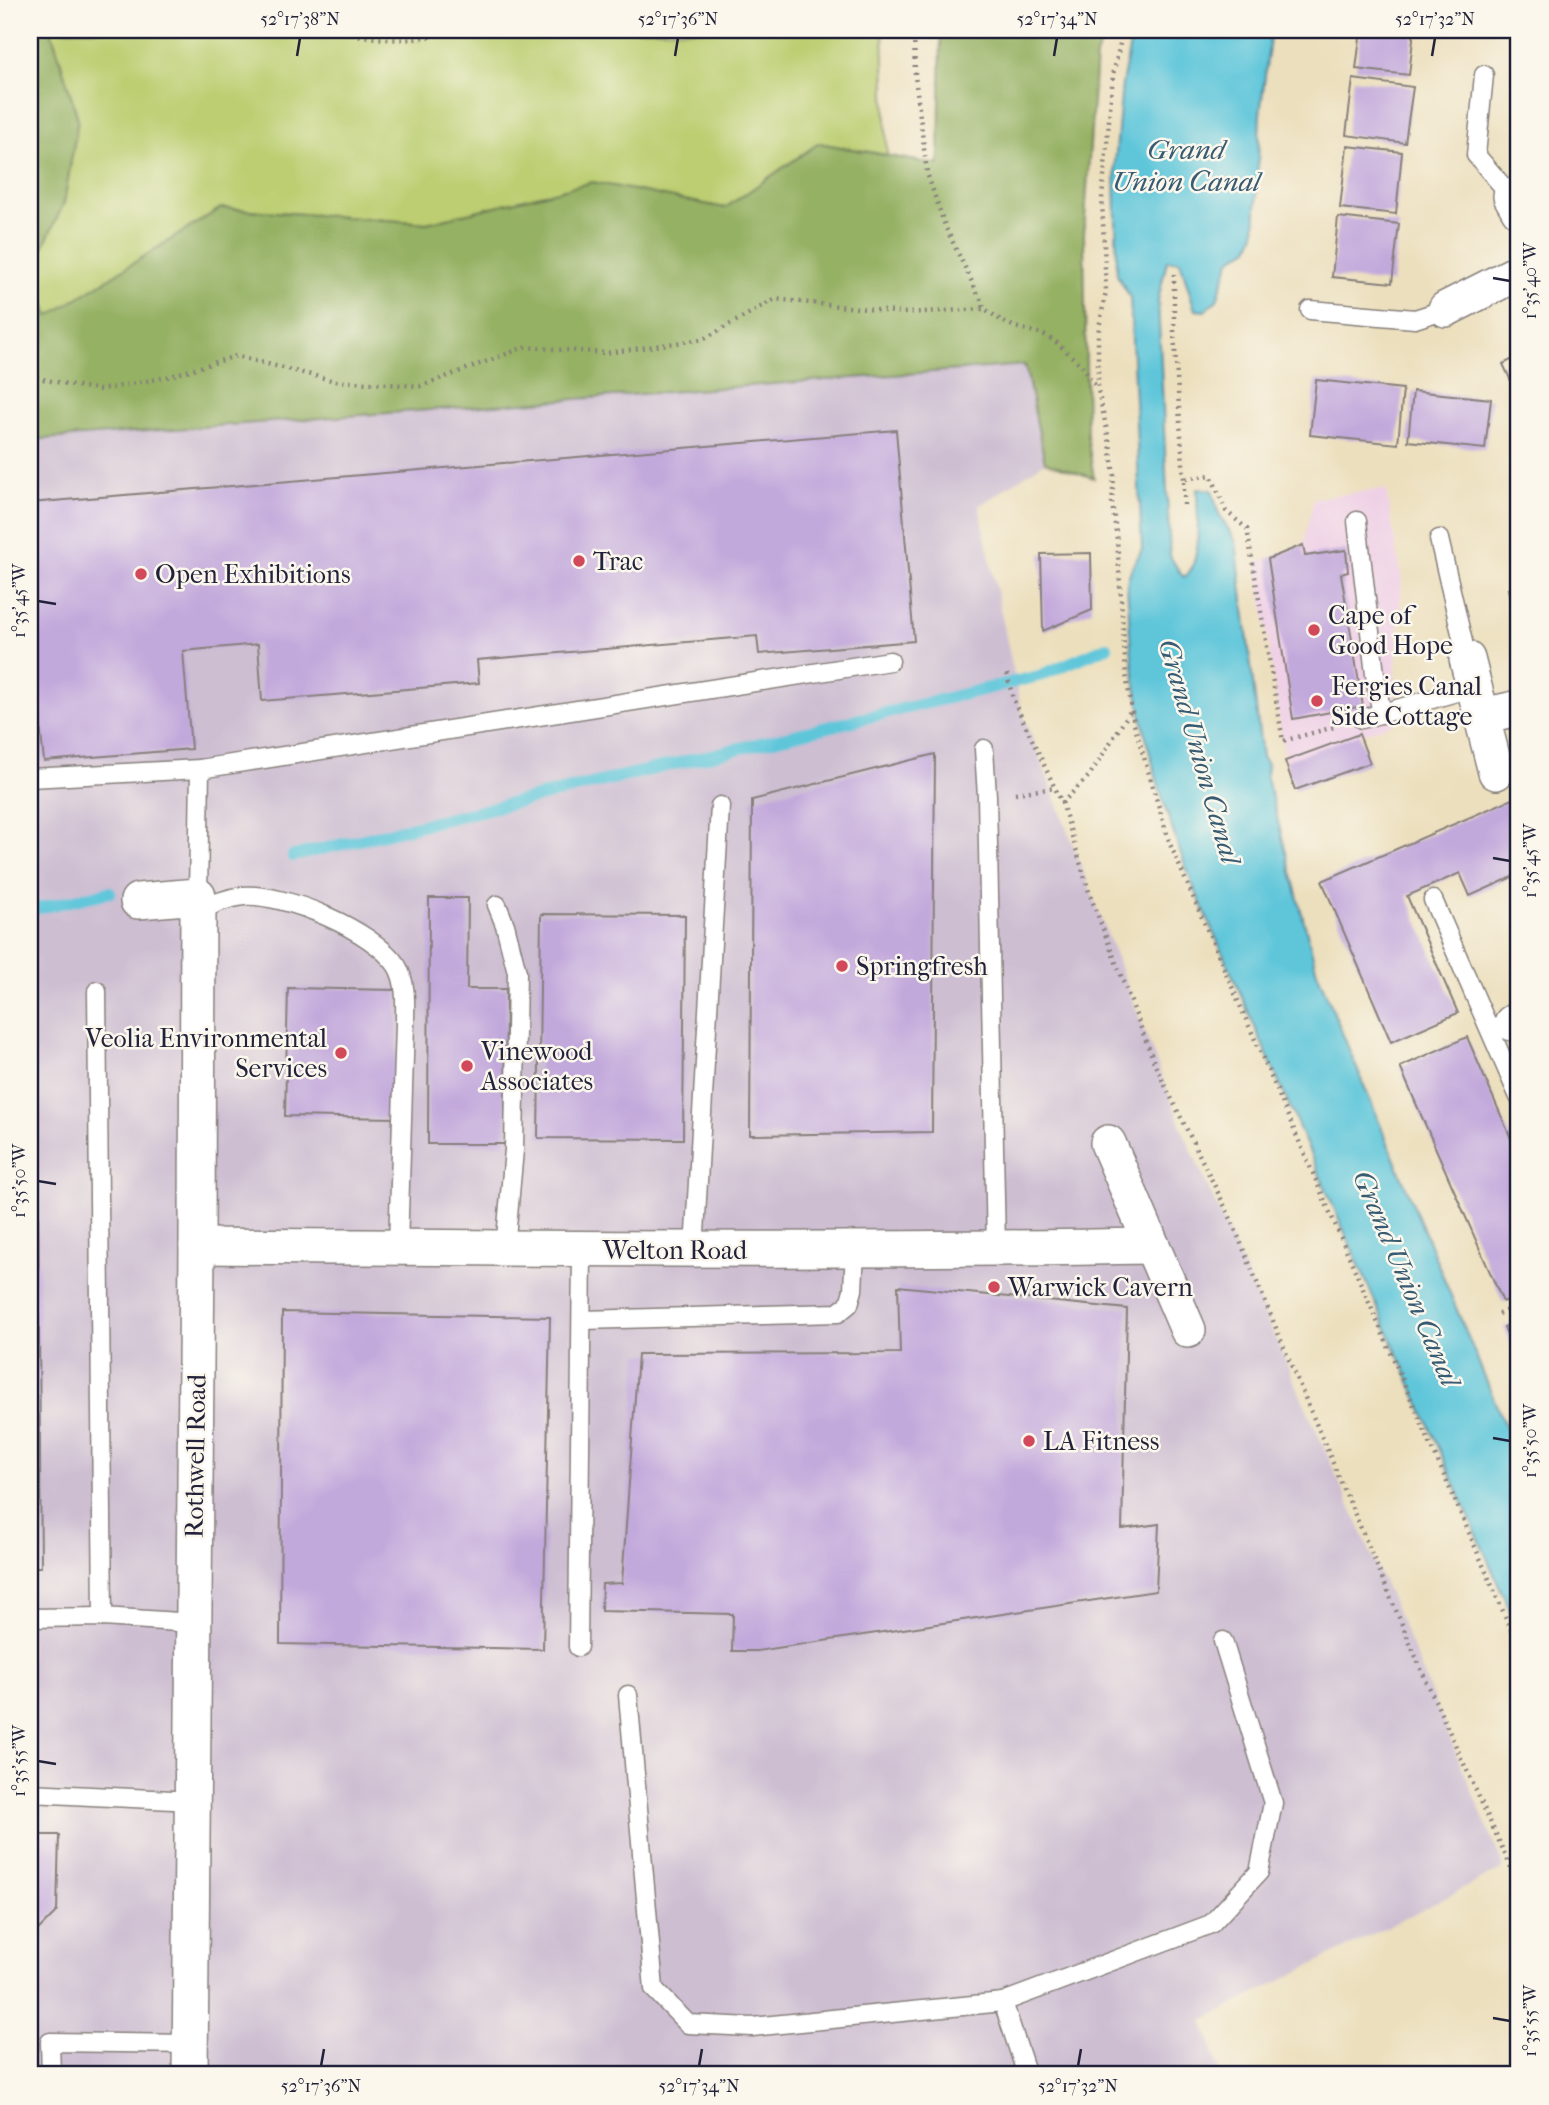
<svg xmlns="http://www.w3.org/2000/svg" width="1549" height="2105" viewBox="0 0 1549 2105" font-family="'IM FELL French Canon',serif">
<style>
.built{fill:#efd0e6}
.industrial{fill:#cdbed2}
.green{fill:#bcce71;stroke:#6f7856;stroke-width:2}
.forest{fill:#95b163;stroke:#5c6a4f;stroke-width:2}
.water{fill:#5ec6da;stroke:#40748a;stroke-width:2}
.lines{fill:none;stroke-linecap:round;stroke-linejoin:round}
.stream{stroke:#5ec6da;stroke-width:12}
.building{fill:#c2a9dc}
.lane-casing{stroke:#87807c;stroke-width:21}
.street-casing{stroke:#87807c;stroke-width:38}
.path{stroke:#87807c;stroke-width:4.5;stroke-dasharray:2 5;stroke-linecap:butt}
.lane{stroke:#fff;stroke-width:18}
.street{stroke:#fff;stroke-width:35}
.ticks{fill:none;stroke:#22223b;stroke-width:2.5}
.poi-dot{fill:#d1495b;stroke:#fbf7ec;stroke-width:2.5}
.labels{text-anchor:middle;stroke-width:5;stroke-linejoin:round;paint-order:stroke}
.poi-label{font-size:26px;fill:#22223b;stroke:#fbf7ec;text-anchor:start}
.street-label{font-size:26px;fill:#22223b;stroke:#fbf7ec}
.water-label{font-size:28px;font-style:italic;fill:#375b73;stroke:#fbf7ec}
.neatline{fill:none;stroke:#22223b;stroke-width:2.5}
.ticks-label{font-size:18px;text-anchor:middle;fill:#22223b}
</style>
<rect width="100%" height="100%" fill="#fbf7ec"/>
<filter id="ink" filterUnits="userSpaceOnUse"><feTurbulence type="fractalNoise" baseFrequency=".0143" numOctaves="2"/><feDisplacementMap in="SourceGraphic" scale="14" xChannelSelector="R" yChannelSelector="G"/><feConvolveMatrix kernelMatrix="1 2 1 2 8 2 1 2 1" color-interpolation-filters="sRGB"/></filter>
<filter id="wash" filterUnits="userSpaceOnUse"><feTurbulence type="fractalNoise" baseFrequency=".00686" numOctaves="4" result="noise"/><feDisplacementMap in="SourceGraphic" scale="28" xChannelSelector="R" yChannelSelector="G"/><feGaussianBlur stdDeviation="1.57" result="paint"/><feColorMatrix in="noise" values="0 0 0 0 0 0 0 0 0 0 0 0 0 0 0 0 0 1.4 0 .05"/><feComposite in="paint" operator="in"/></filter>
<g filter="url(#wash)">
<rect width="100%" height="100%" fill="#ecdfbd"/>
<polygon class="built" points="1386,489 1402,581 1395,679 1397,722 1285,761 1257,562 1303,545 1314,498"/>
<polygon class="industrial" points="1025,365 1045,462 979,506 1021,709 1183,1131 1405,1630 1504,1868 1203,2020 1221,2075 30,2075 30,440"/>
<polygon class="green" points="51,30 883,30 887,155 819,143 725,208 593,183 427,223 221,208 49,317 33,268 64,203 78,119"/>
<polygon class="forest" points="30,30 51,30 78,119 64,203 33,268 49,316 221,208 427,223 593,182 725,208 819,143 939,165 941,30 1105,30 1096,56 1084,234 1087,435 1094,478 1045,462 1025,365 30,440"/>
<path class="water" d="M1133,30H1271L1260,114L1255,234L1249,248L1230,260L1217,300L1205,311L1195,310L1180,261H1167L1158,300L1170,556L1180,573L1184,577C1203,566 1197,510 1197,489L1212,490L1218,512L1236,542L1262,757L1267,764L1266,775L1317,972L1519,1460V1631L1192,883C1160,802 1132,704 1129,616C1129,604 1126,589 1128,578C1131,568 1138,558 1142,549L1130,297L1117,275L1115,164L1122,84Z"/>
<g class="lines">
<g class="stream">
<polyline points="293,856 1039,676 1107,647"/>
<polyline points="30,910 110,892"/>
</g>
</g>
<g id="blocks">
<g class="building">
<polygon points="1361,30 1414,30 1409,75 1356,69"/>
<polygon points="1353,79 1413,87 1405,143 1346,135"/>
<polygon points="1347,146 1402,152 1396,214 1340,208"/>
<polygon points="1338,217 1399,224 1392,283 1332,277"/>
<polygon points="1519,356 1519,398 1503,364"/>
<polygon points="1316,380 1403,389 1398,444 1310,435"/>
<polygon points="1413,391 1491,399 1485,449 1408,441"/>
<polygon points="896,430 914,641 759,654 757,636 477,660 479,683 262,701 258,644 183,651 191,749 44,761 40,725 30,726 30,503"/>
<polygon points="1303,545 1305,556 1346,550 1348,572 1341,574 1363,706 1293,719 1268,559"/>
<polygon points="1091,553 1092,610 1043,631 1041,554"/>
<polygon points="1519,587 1519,637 1518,637 1508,589"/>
<polygon points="1359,734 1370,763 1295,790 1285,761"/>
<polygon points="935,754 932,1132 750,1135 752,800"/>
<polygon points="1519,796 1519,874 1470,896 1460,873 1407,896 1458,1013 1391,1042 1322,881"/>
<polygon points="429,898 468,898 467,989 506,989 505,1144 428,1144"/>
<polygon points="541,914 685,915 683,1139 538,1138"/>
<polygon points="288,988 397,990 395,1118 285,1116"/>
<polygon points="1467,1037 1519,1157 1519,1295 1503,1302 1400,1067"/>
<polygon points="30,1216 38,1216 41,1567 30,1567"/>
<polygon points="898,1286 1127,1309 1122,1529 1159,1524 1156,1591 757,1651 732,1651 733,1614 601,1611 602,1584 622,1583 638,1354 900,1353"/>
<polygon points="282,1312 550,1317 543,1649 280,1644"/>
<polygon points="1519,1320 1519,1363 1504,1327"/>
<polygon points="30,1835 59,1835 57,1911 30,1938"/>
</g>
</g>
</g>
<g filter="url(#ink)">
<use href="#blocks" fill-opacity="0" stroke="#87807c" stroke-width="2"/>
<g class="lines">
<g class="lane-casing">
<g id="lane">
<polyline points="1484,75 1476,155 1511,196"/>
<polyline points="1310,310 1415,319 1446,309"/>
<polyline points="1357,521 1376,683 1382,714"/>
<polyline points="1439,539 1467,659"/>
<polyline points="1362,719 1474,687"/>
<polyline points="984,749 987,796 996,1249"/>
<polyline points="30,778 200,769 890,661"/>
<polyline points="198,896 200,769"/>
<polyline points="1433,900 1519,1097"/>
<polyline points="497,905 505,925 517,972 514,1150 505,1249"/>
<path d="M198,912C213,904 226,898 243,896C285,893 373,930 397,966C407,983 405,1005 405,1024L398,1247"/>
<polyline points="97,991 103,1617"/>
<polyline points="694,1250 720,806"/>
<polyline points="583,1320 838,1313 849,1304 853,1290 855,1250"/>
<polyline points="30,1618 103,1617 193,1623"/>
<polyline points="578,1647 582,1249"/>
<polyline points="628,1695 654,1989 688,2024 752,2027 1003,2002 1027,2075"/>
<polyline points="30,1793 193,1801"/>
<polyline points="1003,2002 1211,1924 1259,1872 1273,1803 1223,1641"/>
<polyline points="51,2075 50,2042 190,2044"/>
</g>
</g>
<g class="street-casing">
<g id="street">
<polyline points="1511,196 1519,210"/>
<polyline points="1446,309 1519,272"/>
<polyline points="1467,659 1496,772"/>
<polyline points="1482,716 1519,708"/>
<polyline points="138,901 198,896 197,1246 190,2075"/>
<polyline points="1512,1023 1519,1019"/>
<polyline points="1108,1143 1188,1330"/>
<path d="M197,1246C516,1248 834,1252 1152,1246"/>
</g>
</g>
<g class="path">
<path d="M324,30C366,36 410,48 450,30"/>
<polyline points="914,30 915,76 927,173 945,226 985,309 1002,321 1015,327 1043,334 1056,342 1082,366 1097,388"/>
<polyline points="1123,30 1113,75 1102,199 1106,291 1098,333 1098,390 1110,444 1114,476 1112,503 1117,539 1126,675 1134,724 1170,844 1519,1648"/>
<polyline points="1174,274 1174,334 1184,479"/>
<polyline points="30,374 46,380 100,390 167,377 236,356 335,381 421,386 525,347 606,353 704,339 775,299 903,313 985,309"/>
<polyline points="1184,505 1184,479 1211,475 1226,511 1247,529 1283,741 1334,727"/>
<polyline points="1007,674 1013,699 1062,803 1090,895 1156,1067 1231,1219 1297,1379 1424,1676 1519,1885"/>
<polyline points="1015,793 1056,788"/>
<polyline points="1062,803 1089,776 1131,710"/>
<polyline points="1498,1314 1519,1305"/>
</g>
<use href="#lane" class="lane"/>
<use href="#street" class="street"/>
</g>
</g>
<path class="ticks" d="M297,56L300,38M675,56L678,38M1054,56L1057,38M1432,56L1435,38M1493,278L1510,281M38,601L56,604M1493,858L1510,861M38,1181L56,1184M1493,1438L1510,1441M38,1761L56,1764M1493,2018L1510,2021M321,2066L324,2049M699,2066L702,2049M1078,2066L1081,2049"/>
<g class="poi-dot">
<circle cx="579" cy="561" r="7"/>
<circle cx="141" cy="574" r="7"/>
<circle cx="1314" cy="630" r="7"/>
<circle cx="1317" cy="701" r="7"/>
<circle cx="842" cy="966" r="7"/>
<circle cx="341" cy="1053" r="7"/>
<circle cx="467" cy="1066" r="7"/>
<circle cx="994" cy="1287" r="7"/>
<circle cx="1029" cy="1441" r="7"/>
</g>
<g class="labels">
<g class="poi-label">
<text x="593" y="570">Trac</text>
<text x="155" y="583">Open Exhibitions</text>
<text x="1328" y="624">Cape of<tspan x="1328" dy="30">Good Hope</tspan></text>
<text x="1331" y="695">Fergies Canal<tspan x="1331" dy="30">Side Cottage</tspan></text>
<text x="856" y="975">Springfresh</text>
<text x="327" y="1047" text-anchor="end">Veolia Environmental<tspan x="327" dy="30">Services</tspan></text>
<text x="481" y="1060">Vinewood<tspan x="481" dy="30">Associates</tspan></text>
<text x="1008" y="1296">Warwick Cavern</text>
<text x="1043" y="1450">LA Fitness</text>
</g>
<g class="street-label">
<text x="675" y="1259">Welton Road</text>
<text transform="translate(195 1456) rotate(-89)" y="9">Rothwell Road</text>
</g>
<g class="water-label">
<text x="1186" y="159">Grand<tspan x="1186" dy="32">Union Canal</tspan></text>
<text transform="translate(1200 751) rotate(74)" y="10">Grand Union Canal</text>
<text transform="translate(1407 1278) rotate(67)" y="10">Grand Union Canal</text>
</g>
</g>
<rect width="1549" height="2105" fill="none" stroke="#fbf7ec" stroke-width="77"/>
<rect x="38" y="38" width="1472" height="2028" class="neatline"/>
<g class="ticks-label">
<text x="300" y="25">52°17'38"N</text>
<text x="678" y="25">52°17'36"N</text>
<text x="1057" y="25">52°17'34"N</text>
<text x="1435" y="25">52°17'32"N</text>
<text transform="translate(1530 281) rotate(-90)" y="6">1°35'40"W</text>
<text transform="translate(19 601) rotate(-90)" y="6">1°35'45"W</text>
<text transform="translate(1530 861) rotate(-90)" y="6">1°35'45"W</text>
<text transform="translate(19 1181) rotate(-90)" y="6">1°35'50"W</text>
<text transform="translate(1530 1441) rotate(-90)" y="6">1°35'50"W</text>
<text transform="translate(19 1761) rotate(-90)" y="6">1°35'55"W</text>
<text transform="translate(1530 2021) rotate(-90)" y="6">1°35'55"W</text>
<text x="321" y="2092">52°17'36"N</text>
<text x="699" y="2092">52°17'34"N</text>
<text x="1078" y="2092">52°17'32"N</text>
</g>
</svg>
